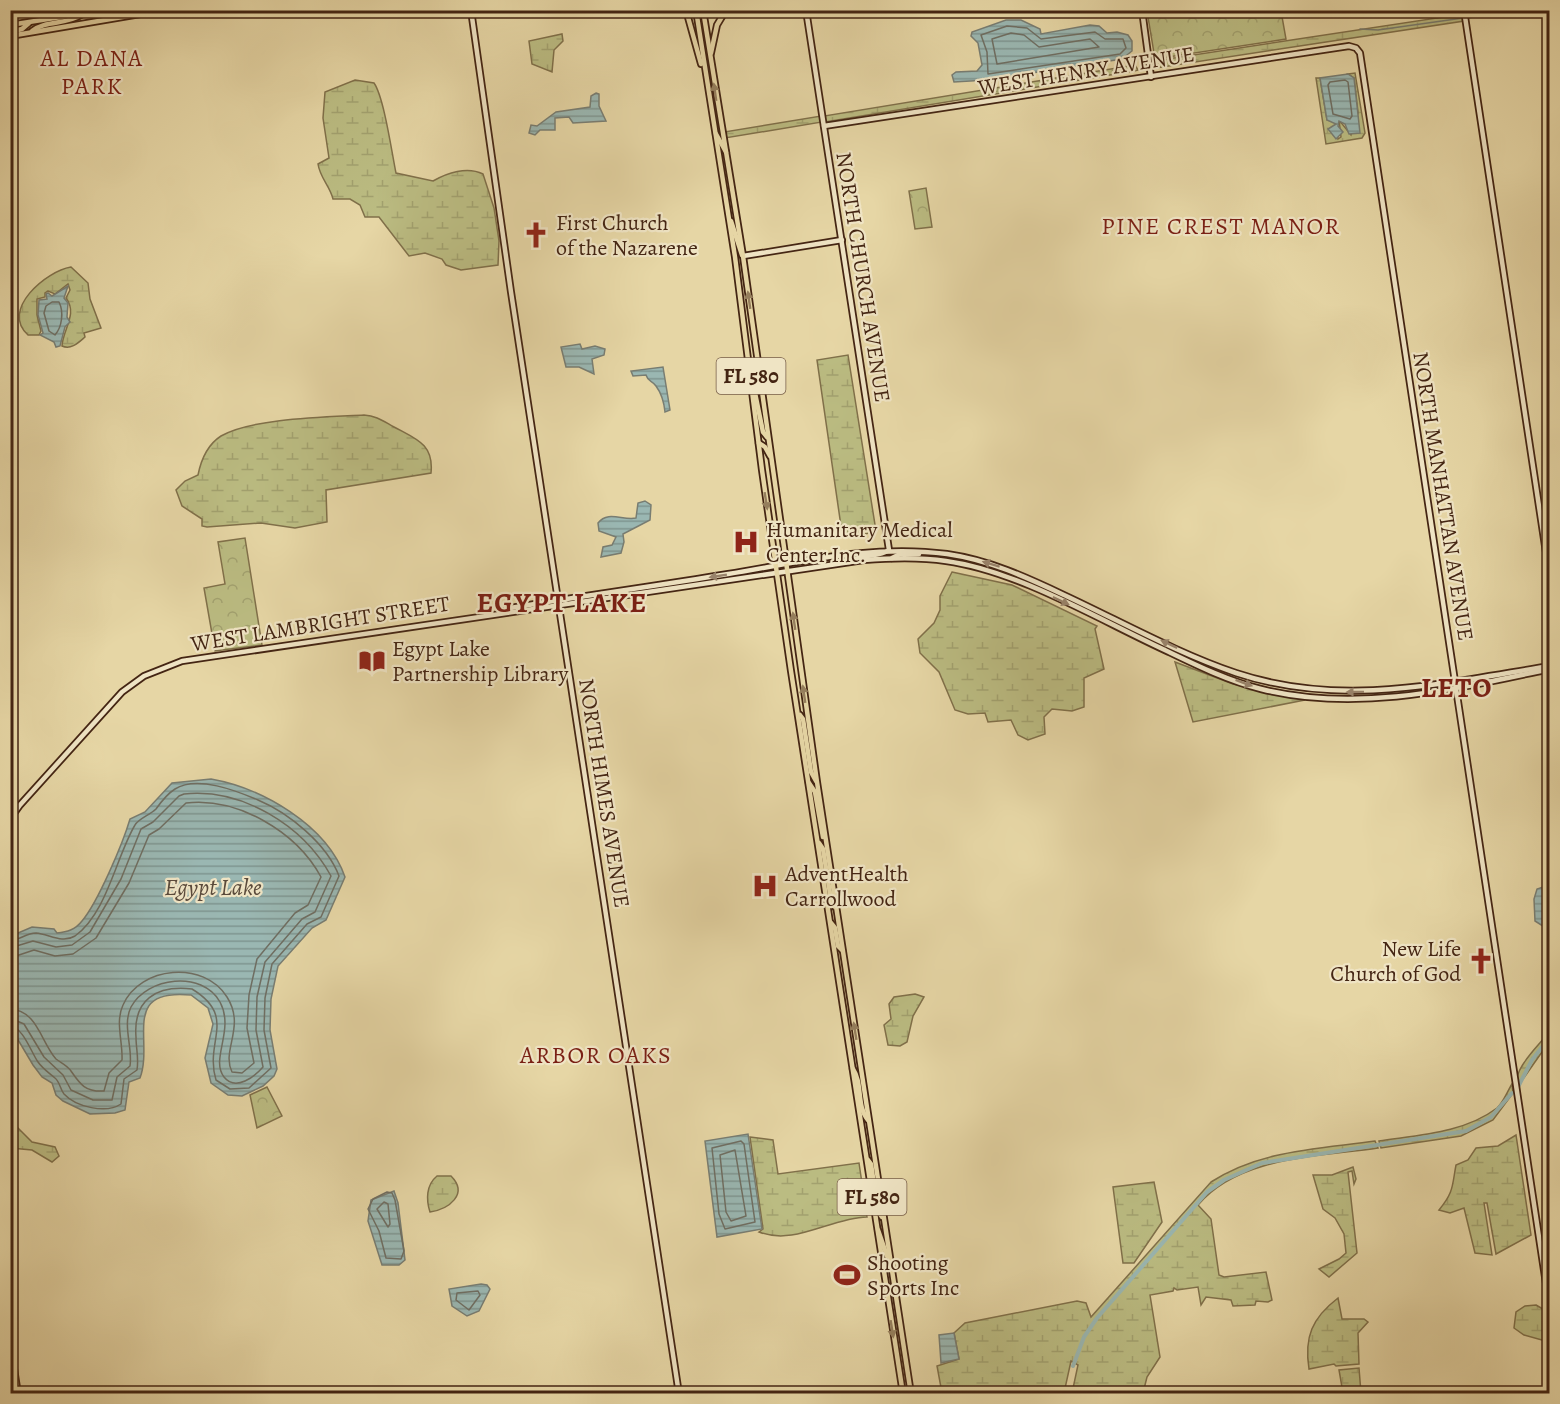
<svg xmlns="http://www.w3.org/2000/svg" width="1560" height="1404" viewBox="0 0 1560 1404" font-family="Alegreya,serif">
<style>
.forest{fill:url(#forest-crowns);stroke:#80704a;stroke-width:1.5}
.wetland{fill:url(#wetland-marsh);stroke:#80704a;stroke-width:1.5}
.water{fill:url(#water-rules);stroke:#787d72;stroke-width:1.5}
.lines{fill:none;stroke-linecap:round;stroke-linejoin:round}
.shore{stroke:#6f6e62;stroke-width:1.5}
.stream{stroke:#787d72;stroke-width:1.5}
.canal{stroke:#9ab7b2;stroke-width:4}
.secondary-casing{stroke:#442513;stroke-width:8}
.primary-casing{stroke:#442513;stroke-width:8}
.secondary{stroke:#efe4c4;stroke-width:4.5}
.primary{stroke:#e6d6a5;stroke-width:4.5}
.oneway{fill:#957e5c}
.oneway2{fill:#9a846c}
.labels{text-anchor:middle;stroke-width:4.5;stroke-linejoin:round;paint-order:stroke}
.shield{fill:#efe4c4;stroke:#775e48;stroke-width:1.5}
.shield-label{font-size:21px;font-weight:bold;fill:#442513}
.street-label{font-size:22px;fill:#442513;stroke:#efe4c4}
.poi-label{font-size:22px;fill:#442513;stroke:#efe4c4;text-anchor:start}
.neighbourhood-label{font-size:24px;letter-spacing:1.5px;fill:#7a1f14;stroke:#efe4c4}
.water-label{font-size:24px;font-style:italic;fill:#5a4a3b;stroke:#efe4c4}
.district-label{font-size:28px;font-weight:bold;letter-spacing:1.5px;fill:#7a1f14;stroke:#efe4c4}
</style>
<defs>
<pattern id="forest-crowns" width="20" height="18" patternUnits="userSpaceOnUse" patternTransform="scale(1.5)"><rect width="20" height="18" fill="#bbbc82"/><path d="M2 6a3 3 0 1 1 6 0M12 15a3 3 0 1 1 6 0" fill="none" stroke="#a2a16f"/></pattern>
<pattern id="wetland-marsh" width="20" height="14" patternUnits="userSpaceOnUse" patternTransform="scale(1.5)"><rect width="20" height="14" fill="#bbbc82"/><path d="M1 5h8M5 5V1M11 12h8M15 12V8" fill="none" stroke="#a2a16f"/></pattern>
<pattern id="water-rules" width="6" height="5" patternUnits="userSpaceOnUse" patternTransform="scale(1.5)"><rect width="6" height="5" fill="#9ab7b2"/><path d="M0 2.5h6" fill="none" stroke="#7f9590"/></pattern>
</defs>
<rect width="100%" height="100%" fill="#e6d6a5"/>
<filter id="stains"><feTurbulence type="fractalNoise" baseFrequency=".00333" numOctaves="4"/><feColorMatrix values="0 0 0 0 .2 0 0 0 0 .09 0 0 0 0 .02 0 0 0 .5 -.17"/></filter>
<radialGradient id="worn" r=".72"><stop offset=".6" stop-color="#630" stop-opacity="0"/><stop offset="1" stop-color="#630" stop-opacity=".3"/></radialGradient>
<g class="forest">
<polygon points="1147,11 1281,11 1286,39 1155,59"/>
<polygon points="926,188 932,227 915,229 909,191"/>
<polygon points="245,538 262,645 215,651 204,588 225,584 218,542"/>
<polygon points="267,1087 282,1116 257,1128 250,1095"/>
</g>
<g class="wetland">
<polygon points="1463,14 1464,21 1156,68 1154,61"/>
<polygon points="562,34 563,41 554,50 552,72 532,64 529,41"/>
<polygon points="1135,65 1138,70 1134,71 825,122 824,116"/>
<polygon points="1355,73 1365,133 1362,138 1326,144 1316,78 1320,78 1327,120 1335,122 1338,139 1341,137 1339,120 1351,135 1358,113 1354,78 1348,74"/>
<path d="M355,80L374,83C384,97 392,154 396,173L433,181C447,173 467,166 483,174L494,208L499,241L498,265L461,270L446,265L442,259L425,253L409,256L379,217H365L360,205L350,199H333C330,186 320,178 318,164L329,158L323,118L325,92Z"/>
<polygon points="821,116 822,122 725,138 724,132"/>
<path d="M71,267L88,283L90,299L101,328L84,333L85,337C78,343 71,350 62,346C63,329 78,314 66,298L70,290L68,284L55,294L48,291L45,293V297L37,299V315L41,331L39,335H28C0,310 46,271 71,267Z"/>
<polygon points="848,355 876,531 855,537 842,533 817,360"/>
<path d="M364,415C377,416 383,421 394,427C416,439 434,444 431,473L326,490L327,522L295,528L261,523L207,527L202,526V519L182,506L176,490L185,481L198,475C201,460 207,445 221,436C251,418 329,417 364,415Z"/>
<polygon points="952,572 1012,585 1097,626 1095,629 1104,669 1084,678 1084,707 1072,711 1052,709 1044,717 1045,734 1028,740 1018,735 1011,720 988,722 985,713 968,714 955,710 939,672 920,653 918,639 934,623 940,610 940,596"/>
<polygon points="1175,662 1233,684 1305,700 1193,722"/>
<polygon points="915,994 924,997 913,1016 907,1042 900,1046 888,1045 884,1025 891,1019 889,1004 894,997"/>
<path d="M1549,1032V1042L1516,1089C1513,1068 1537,1048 1549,1032Z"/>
<path d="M1512,1084L1513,1093L1493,1120L1461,1136L1381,1148L1379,1141C1418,1135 1464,1133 1497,1108C1503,1103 1507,1092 1512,1084Z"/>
<polygon points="16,1126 32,1142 55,1147 59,1156 52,1162 32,1150 11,1148 11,1129"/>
<path d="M1516,1135L1531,1235L1496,1254L1487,1203H1484L1492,1255L1475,1253L1464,1208L1450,1213L1439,1210C1454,1192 1452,1186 1456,1165L1468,1160L1476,1148L1498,1146Z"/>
<path d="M750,1137L773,1140L778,1174L859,1163L867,1217C830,1218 795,1246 759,1232L763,1229Z"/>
<path d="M1375,1141L1378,1148C1319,1157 1239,1156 1198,1205L1211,1219L1219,1275L1224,1277L1266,1272L1272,1300L1268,1302L1256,1301L1255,1305L1233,1306L1231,1300L1206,1297L1201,1305L1198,1287L1177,1290L1174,1288L1173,1291L1150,1295L1160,1357L1147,1377L1143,1393H1072L1078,1365L1071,1361L1064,1393H942L937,1366L959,1359L954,1333L965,1323L1077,1301L1086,1303L1091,1317L1211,1182C1260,1150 1318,1149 1375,1141Z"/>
<polygon points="1353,1167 1356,1179 1354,1184 1352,1171 1348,1172 1357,1253 1329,1277 1319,1269 1339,1259 1346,1253 1344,1234 1335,1218 1323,1209 1313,1175 1332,1175"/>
<path d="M437,1176H451C469,1194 449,1209 430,1212C426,1200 426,1185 437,1176Z"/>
<polygon points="1154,1182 1162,1222 1134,1263 1123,1263 1113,1187"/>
<path d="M1338,1298L1342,1319H1364L1368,1322L1358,1333L1359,1364L1336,1366L1334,1364L1309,1369C1304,1337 1312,1318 1338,1298Z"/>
<polygon points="1536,1305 1548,1312 1549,1342 1524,1335 1514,1328 1516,1312 1525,1306"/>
<polygon points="1359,1368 1361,1393 1343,1393 1339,1370"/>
</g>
<g class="water">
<polygon points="1006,20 1021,20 1040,29 1041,34 1090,25 1099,26 1107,33 1117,32 1128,35 1132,41 1132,51 1122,59 987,80 954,82 952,75 956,72 977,71 982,65 978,43 971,36 972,32"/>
<polygon points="1348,74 1354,78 1360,133 1349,134 1345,124 1339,121 1338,126 1343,132 1336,139 1328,129 1336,124 1327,120 1320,78"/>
<polygon points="596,93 599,94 599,106 606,121 573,123 569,117 555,118 555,130 540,130 535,135 529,133 531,125 537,126 556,112 590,107 591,96"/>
<polygon points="68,286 64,298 68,303 67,317 70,322 65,327 60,346 56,347 54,342 40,335 43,333 38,315 39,300 47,299 46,294 48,293 52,296"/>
<polygon points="580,344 582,349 595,346 605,349 604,355 592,359 594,374 579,367 566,367 561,347"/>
<path d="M663,367L670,410L665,412C664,402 662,394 656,386C652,380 648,382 646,375L633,376L631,371Z"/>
<path d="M645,501L651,505L650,520L623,534L624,542L621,553L601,557L603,547L612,545L616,537L599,531L598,523C608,510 623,521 636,518L638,503Z"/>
<path d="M211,779C262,788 327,825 345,877L326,920L312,928L278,966L271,999L270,1030L277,1069L274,1076L263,1086L242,1096L228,1095L211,1083L205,1058L213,1024L208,1008L191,995C120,988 154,1041 140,1078L129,1082L125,1110L115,1113L90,1114L63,1101L56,1095L52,1083L42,1077L33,1065L11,1028V936L32,927L54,929L57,933C67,932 75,930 82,921C98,902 123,843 130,819L145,812L172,783Z"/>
<polygon points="1549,885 1550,885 1549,930 1535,921 1534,899 1537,889"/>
<polygon points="748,1134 762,1229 717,1237 705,1141"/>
<polygon points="394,1191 398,1203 405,1260 399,1265 382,1265 368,1221 371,1200"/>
<polygon points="481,1284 487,1285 490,1289 479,1311 467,1316 452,1306 449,1289"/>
<polygon points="954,1333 959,1359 941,1363 939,1335"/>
</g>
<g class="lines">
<g class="shore">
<polygon points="1007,26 1027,28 1041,39 1095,32 1105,39 1123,39 1126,48 1120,54 988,74 987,52 981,35"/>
<polygon points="1011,33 1024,35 1039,47 1090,39 1099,47 997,64 992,39"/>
<polygon points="1345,80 1348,82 1352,116 1350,119 1333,114 1328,85 1330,82"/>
<path d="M52,302H59C64,312 62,327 55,335L49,331L44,313L46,306Z"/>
<path d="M10,941C20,940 26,933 36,933C49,934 62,944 75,936C107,913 116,857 135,825C138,819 150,815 156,809C161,802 167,794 175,789C197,775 237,791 258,800C289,813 327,844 339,876L321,917L307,924L272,964L265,998L264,1030L271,1068L249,1088L230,1089L216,1080C204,1041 238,1017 192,989C156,985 133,1000 136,1037C136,1049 139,1058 137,1070L124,1079L121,1104C106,1114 76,1107 64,1094C60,1089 60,1082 55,1078C48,1072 43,1069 38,1062C31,1052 23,1027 10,1026"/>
<path d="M10,948L33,941L56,947L72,945L90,932L121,879L141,829L153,822L179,796L184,794C242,788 303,825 331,876L315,912L302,919L265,962L257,997L256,1030L263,1067C255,1076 236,1092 224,1077C210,1059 235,1030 220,1002C202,970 147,977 131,1007C122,1025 133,1048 130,1066L117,1077L112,1100H93L71,1090L63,1075L44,1057L24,1024L10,1018"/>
<path d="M10,958L34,950L55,956L73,954L96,938L129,883L149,835L159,829L186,803C237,797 296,831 321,877L308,905L295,913L257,959L249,995L247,1028L254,1063L242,1073L232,1072C221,1050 246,1027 227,997C204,960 140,966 123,1005C115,1022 123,1042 122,1060L109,1073L104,1091C85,1092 80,1084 71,1071C67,1065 61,1063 56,1059C41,1042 37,1010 10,1009"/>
<polygon points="741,1141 744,1144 755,1222 725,1229 719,1214 712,1148"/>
<polygon points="735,1150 746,1216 731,1221 726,1212 720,1155"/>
<polygon points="387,1192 392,1193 395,1200 404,1251 401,1259 386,1258 379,1231 368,1209 373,1199"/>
<polygon points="384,1202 388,1204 390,1224 388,1227 377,1209"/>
<polygon points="478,1291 480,1295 469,1310 456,1300 457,1293"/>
</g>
<g class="stream">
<polyline points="1468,18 1512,10"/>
<polyline points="1360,29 1378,30 1463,18"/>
</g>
<g class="canal">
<polyline points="1519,1085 1532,1060 1550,1037"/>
<polyline points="1073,1366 1084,1337 1097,1318 1207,1192 1224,1180 1262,1163 1466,1131 1491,1117 1512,1093"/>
</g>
<g class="secondary-casing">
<g id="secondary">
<polyline points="471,10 511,292 679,1394"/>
<path d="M806,10L889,550C878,558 864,553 852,561"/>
<polyline points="1142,10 1151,77"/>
<polyline points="1464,10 1550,579"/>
<polyline points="824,126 1349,46 1356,48 1360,53 1550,1310"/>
<polyline points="743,256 842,240"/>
<polyline points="892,558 900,554 919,554"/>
<path d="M502,612L510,608C582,596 656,586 728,574C801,562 873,544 947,554C989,560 1026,577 1064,595C1120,621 1177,653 1236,673C1341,708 1444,683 1550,666"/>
<path d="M10,819L20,805L122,692L144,676L182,661L864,560C891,558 919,557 946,561C1019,571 1101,621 1169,652C1198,666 1229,681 1261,689C1357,713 1455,689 1550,669"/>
<polyline points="10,1343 18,1394"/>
</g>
</g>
<g class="primary-casing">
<g id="primary">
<polyline points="686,10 701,64"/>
<polyline points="696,10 735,257 762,470 791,671 903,1394"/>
<polyline points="703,10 743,256 817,782 911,1394"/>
<polyline points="10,25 105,10"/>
<path d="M32,31C46,20 66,25 81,15"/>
<polyline points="10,32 22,29 29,23"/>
<polyline points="10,36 164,10"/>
<polyline points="711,53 717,25 726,10"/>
<polyline points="716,134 726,152"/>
<polyline points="731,221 742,255"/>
<polyline points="754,388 763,432 767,437"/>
<polyline points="759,443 765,447 770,456"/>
<polyline points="800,715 803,719 811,772 816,781"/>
<polyline points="809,783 815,792 823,837"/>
<polyline points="819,843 823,849 831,900 835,907"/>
<polyline points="831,923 835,928 838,946 842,950"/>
<path d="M853,1069C863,1084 856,1106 868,1120"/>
<polyline points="868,1160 871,1164 878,1211 882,1217"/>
<polyline points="878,1230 887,1256"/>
</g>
</g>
<use href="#secondary" class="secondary"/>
<use href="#primary" class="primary"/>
</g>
<defs><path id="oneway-solid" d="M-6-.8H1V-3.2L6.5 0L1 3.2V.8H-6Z" transform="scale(1.5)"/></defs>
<g class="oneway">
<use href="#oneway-solid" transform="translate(715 92) rotate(-98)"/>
<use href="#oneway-solid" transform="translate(749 300) rotate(-98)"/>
<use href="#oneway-solid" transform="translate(766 501) rotate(81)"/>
<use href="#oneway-solid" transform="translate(794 621) rotate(-98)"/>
<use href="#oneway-solid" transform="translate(804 694) rotate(-98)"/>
<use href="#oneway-solid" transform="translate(855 1031) rotate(-99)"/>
<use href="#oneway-solid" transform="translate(892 1329) rotate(81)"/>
</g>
<g class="oneway2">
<use href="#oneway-solid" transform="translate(991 564) rotate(-163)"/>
<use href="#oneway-solid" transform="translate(718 576) rotate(171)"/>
<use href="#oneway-solid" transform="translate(1061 601) rotate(25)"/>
<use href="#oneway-solid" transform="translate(1169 644) rotate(-155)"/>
<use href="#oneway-solid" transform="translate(1244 683) rotate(20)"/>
<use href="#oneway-solid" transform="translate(1355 692) rotate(179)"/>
</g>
<defs>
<g id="church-bare" transform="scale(2.07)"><path d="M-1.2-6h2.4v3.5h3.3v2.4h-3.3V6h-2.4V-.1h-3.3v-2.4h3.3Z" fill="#8f2418" stroke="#efe4c4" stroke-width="2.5" paint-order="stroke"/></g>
<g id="hospital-bare" transform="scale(2.07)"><path d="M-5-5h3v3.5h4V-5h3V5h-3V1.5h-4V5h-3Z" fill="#8f2418" stroke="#efe4c4" stroke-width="2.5" paint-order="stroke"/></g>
<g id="library-bare" transform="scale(2.07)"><path d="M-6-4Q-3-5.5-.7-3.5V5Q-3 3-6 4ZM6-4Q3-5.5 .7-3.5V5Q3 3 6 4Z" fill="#8f2418" stroke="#efe4c4" stroke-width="2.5" paint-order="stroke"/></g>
<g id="stadium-bare" transform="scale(2.07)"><path d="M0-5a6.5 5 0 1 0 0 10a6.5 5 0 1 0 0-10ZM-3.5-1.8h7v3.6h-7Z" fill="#8f2418" stroke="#efe4c4" stroke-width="2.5" paint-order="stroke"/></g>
</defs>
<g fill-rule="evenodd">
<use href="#church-bare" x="536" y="235"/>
<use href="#hospital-bare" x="746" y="542"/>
<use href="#library-bare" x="372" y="661"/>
<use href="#hospital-bare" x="765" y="886"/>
<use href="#church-bare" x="1481" y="961"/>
<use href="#stadium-bare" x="847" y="1275"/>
</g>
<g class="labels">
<g class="shield">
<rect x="716.5" y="358" width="69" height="36" rx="4.5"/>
<rect x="837.5" y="1179" width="69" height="36" rx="4.5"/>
</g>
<g class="shield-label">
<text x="751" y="383">FL 580</text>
<text x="872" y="1204">FL 580</text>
</g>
<g class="street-label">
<text transform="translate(1086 70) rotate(-9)" y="8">WEST HENRY AVENUE</text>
<text transform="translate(864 277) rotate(81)" y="8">NORTH CHURCH AVENUE</text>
<text transform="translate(1444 496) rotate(81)" y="8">NORTH MANHATTAN AVENUE</text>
<text transform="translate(320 623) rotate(-9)" y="8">WEST LAMBRIGHT STREET</text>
<text transform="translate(605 793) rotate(81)" y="8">NORTH HIMES AVENUE</text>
</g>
<g class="poi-label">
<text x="556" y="230">First Church<tspan x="556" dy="25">of the Nazarene</tspan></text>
<text x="766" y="537">Humanitary Medical<tspan x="766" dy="25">Center Inc.</tspan></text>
<text x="392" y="656">Egypt Lake<tspan x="392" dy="25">Partnership Library</tspan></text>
<text x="785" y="881">AdventHealth<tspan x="785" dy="25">Carrollwood</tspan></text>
<text x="1461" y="956" text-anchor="end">New Life<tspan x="1461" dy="25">Church of God</tspan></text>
<text x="867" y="1270">Shooting<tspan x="867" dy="25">Sports Inc</tspan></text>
</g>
<g class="neighbourhood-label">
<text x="92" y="66">AL DANA<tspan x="92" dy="28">PARK</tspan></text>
<text x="1221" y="234">PINE CREST MANOR</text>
<text x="596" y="1063">ARBOR OAKS</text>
</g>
<g class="water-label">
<text x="213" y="895">Egypt Lake</text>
</g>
<g class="district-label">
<text x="562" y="612">EGYPT LAKE</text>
<text x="1457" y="697">LETO</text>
</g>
</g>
<rect width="1560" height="1404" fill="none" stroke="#e6d6a5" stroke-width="36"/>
<rect x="12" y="12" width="1536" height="1380" fill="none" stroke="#442513" stroke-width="3"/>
<rect x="18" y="18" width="1524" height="1368" fill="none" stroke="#442513" stroke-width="1.5"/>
<rect width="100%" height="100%" filter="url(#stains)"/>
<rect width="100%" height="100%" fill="url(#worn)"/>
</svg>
